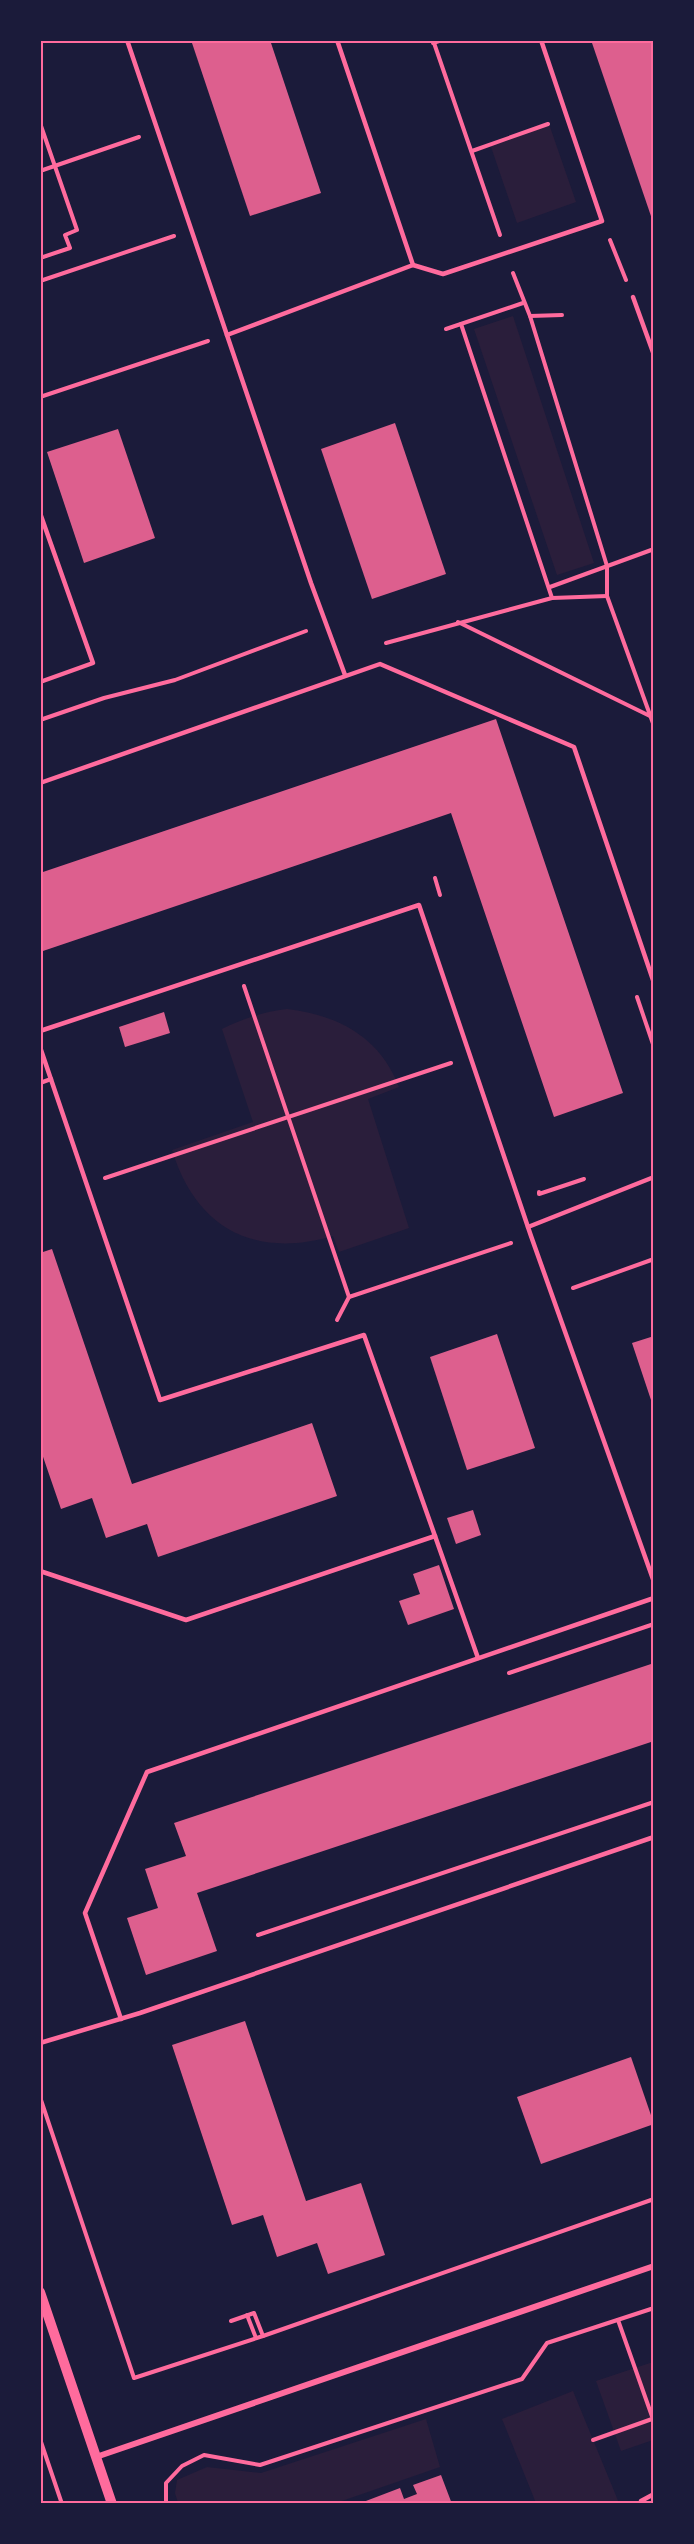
<svg xmlns="http://www.w3.org/2000/svg" width="694" height="2544" viewBox="0 0 694 2544" font-family="Montserrat,sans-serif">
<style>
.green{fill:#2a1e3b}
.building{fill:#dd5f8e}
.lines{fill:none;stroke-linecap:round;stroke-linejoin:round}
.path{stroke:#ff6b9d;stroke-width:4}
.service{stroke:#ff6b9d;stroke-width:4.5}
.minor{stroke:#ff6b9d;stroke-width:6}
.tertiary{stroke:#ff6b9d;stroke-width:10}
.neatline{fill:none;stroke:#ff6b9d;stroke-width:2}
</style>
<rect width="100%" height="100%" fill="#1b1b3a"/>
<g class="green">
<polygon points="549,124 576,202 517,223 490,144"/>
<polygon points="513,316 594,563 557,575 474,329"/>
<path d="M287,1009C338,1015 380,1037 399,1087L368,1099L409,1228L339,1252L333,1236C254,1259 196,1228 172,1150L253,1122L222,1029C244,1018 263,1012 287,1009Z"/>
<polygon points="653,2362 653,2440 621,2451 596,2381"/>
<polygon points="573,2391 619,2503 536,2503 502,2419"/>
<polygon points="426,2419 440,2467 336,2503 178,2503 175,2493 177,2480 207,2467 261,2473"/>
</g>
<g class="building">
<polygon points="191,40 270,40 321,193 250,216"/>
<polygon points="591,40 654,40 654,222 653,222"/>
<polygon points="395,423 446,574 372,599 321,449"/>
<polygon points="118,429 155,538 84,563 47,452"/>
<polygon points="496,719 623,1093 554,1117 451,813 40,952 40,873"/>
<polygon points="164,1012 170,1033 125,1047 119,1027"/>
<polygon points="52,1249 132,1484 312,1423 337,1496 158,1557 147,1524 106,1538 92,1498 61,1509 40,1448 40,1253"/>
<polygon points="497,1334 535,1448 467,1470 430,1357"/>
<polygon points="654,1336 654,1406 653,1406 632,1343"/>
<polygon points="473,1510 481,1535 456,1544 447,1518"/>
<polygon points="439,1565 454,1609 408,1625 399,1601 420,1594 413,1574"/>
<polygon points="654,1663 654,1741 197,1893 217,1951 146,1975 127,1918 158,1908 145,1869 186,1856 174,1823"/>
<polygon points="245,2021 306,2201 361,2183 385,2255 328,2274 317,2243 277,2257 263,2215 232,2225 172,2045"/>
<polygon points="631,2057 654,2124 541,2164 517,2097"/>
<polygon points="441,2475 452,2504 358,2504 400,2488 404,2499 417,2494 413,2485"/>
</g>
<g class="lines">
<g class="path">
<polyline points="433,40 500,235"/>
<polyline points="433,43 442,40"/>
<polyline points="40,123 77,230 65,235 70,248 40,258"/>
<polyline points="472,151 548,124"/>
<polyline points="40,171 139,137"/>
<polyline points="610,240 626,280"/>
<polyline points="513,273 530,316 607,566 607,596 654,726"/>
<polyline points="40,281 174,236"/>
<polyline points="530,316 562,315"/>
<polyline points="461,324 552,598"/>
<polyline points="446,329 523,303"/>
<polyline points="40,397 208,341"/>
<polyline points="550,587 654,549"/>
<polyline points="458,622 654,718"/>
<polyline points="386,643 552,598 607,596"/>
<polyline points="40,720 104,698 175,680 306,631"/>
<polyline points="435,878 440,895"/>
<polyline points="244,986 349,1297 511,1243"/>
<polyline points="637,997 654,1047"/>
<polyline points="105,1178 451,1063"/>
<polyline points="539,1192 539,1194 584,1179"/>
<polyline points="573,1288 654,1259"/>
<polyline points="337,1320 349,1297"/>
<polyline points="509,1673 654,1624"/>
<polyline points="258,1935 654,1802"/>
<polyline points="40,2097 134,2378 263,2336 654,2199"/>
<polyline points="247,2315 256,2338"/>
<polyline points="618,2320 654,2422"/>
<polyline points="231,2321 254,2313 263,2336"/>
<polyline points="40,2439 62,2504"/>
<polyline points="593,2440 652,2419"/>
<polyline points="166,2504 166,2483 182,2466 204,2455 260,2465 522,2379 547,2343 654,2308"/>
</g>
<g class="service">
<polyline points="127,40 311,583 345,675"/>
<polyline points="413,265 443,274 602,221 541,40"/>
<polyline points="633,297 654,355"/>
<polyline points="227,335 413,265 337,40"/>
<polyline points="40,513 93,663 40,682"/>
<polyline points="40,783 380,664 574,747 654,983"/>
<polyline points="40,1031 419,905 531,1236 654,1582"/>
<polyline points="40,1047 160,1400 364,1335 435,1536 186,1620 40,1571"/>
<polyline points="40,1083 51,1079"/>
<polyline points="528,1227 654,1177"/>
<polyline points="435,1536 478,1658"/>
<polyline points="121,2019 85,1913 147,1772 654,1598"/>
<polyline points="40,2043 140,2013 654,1837"/>
<polyline points="642,2504 641,2501 654,2494"/>
</g>
<polyline class="minor" points="96,2457 654,2266"/>
<polyline class="tertiary" points="40,2292 112,2504"/>
</g>
<rect width="694" height="2544" fill="none" stroke="#1b1b3a" stroke-width="84"/>
<rect x="42" y="42" width="610" height="2460" class="neatline"/>
</svg>
